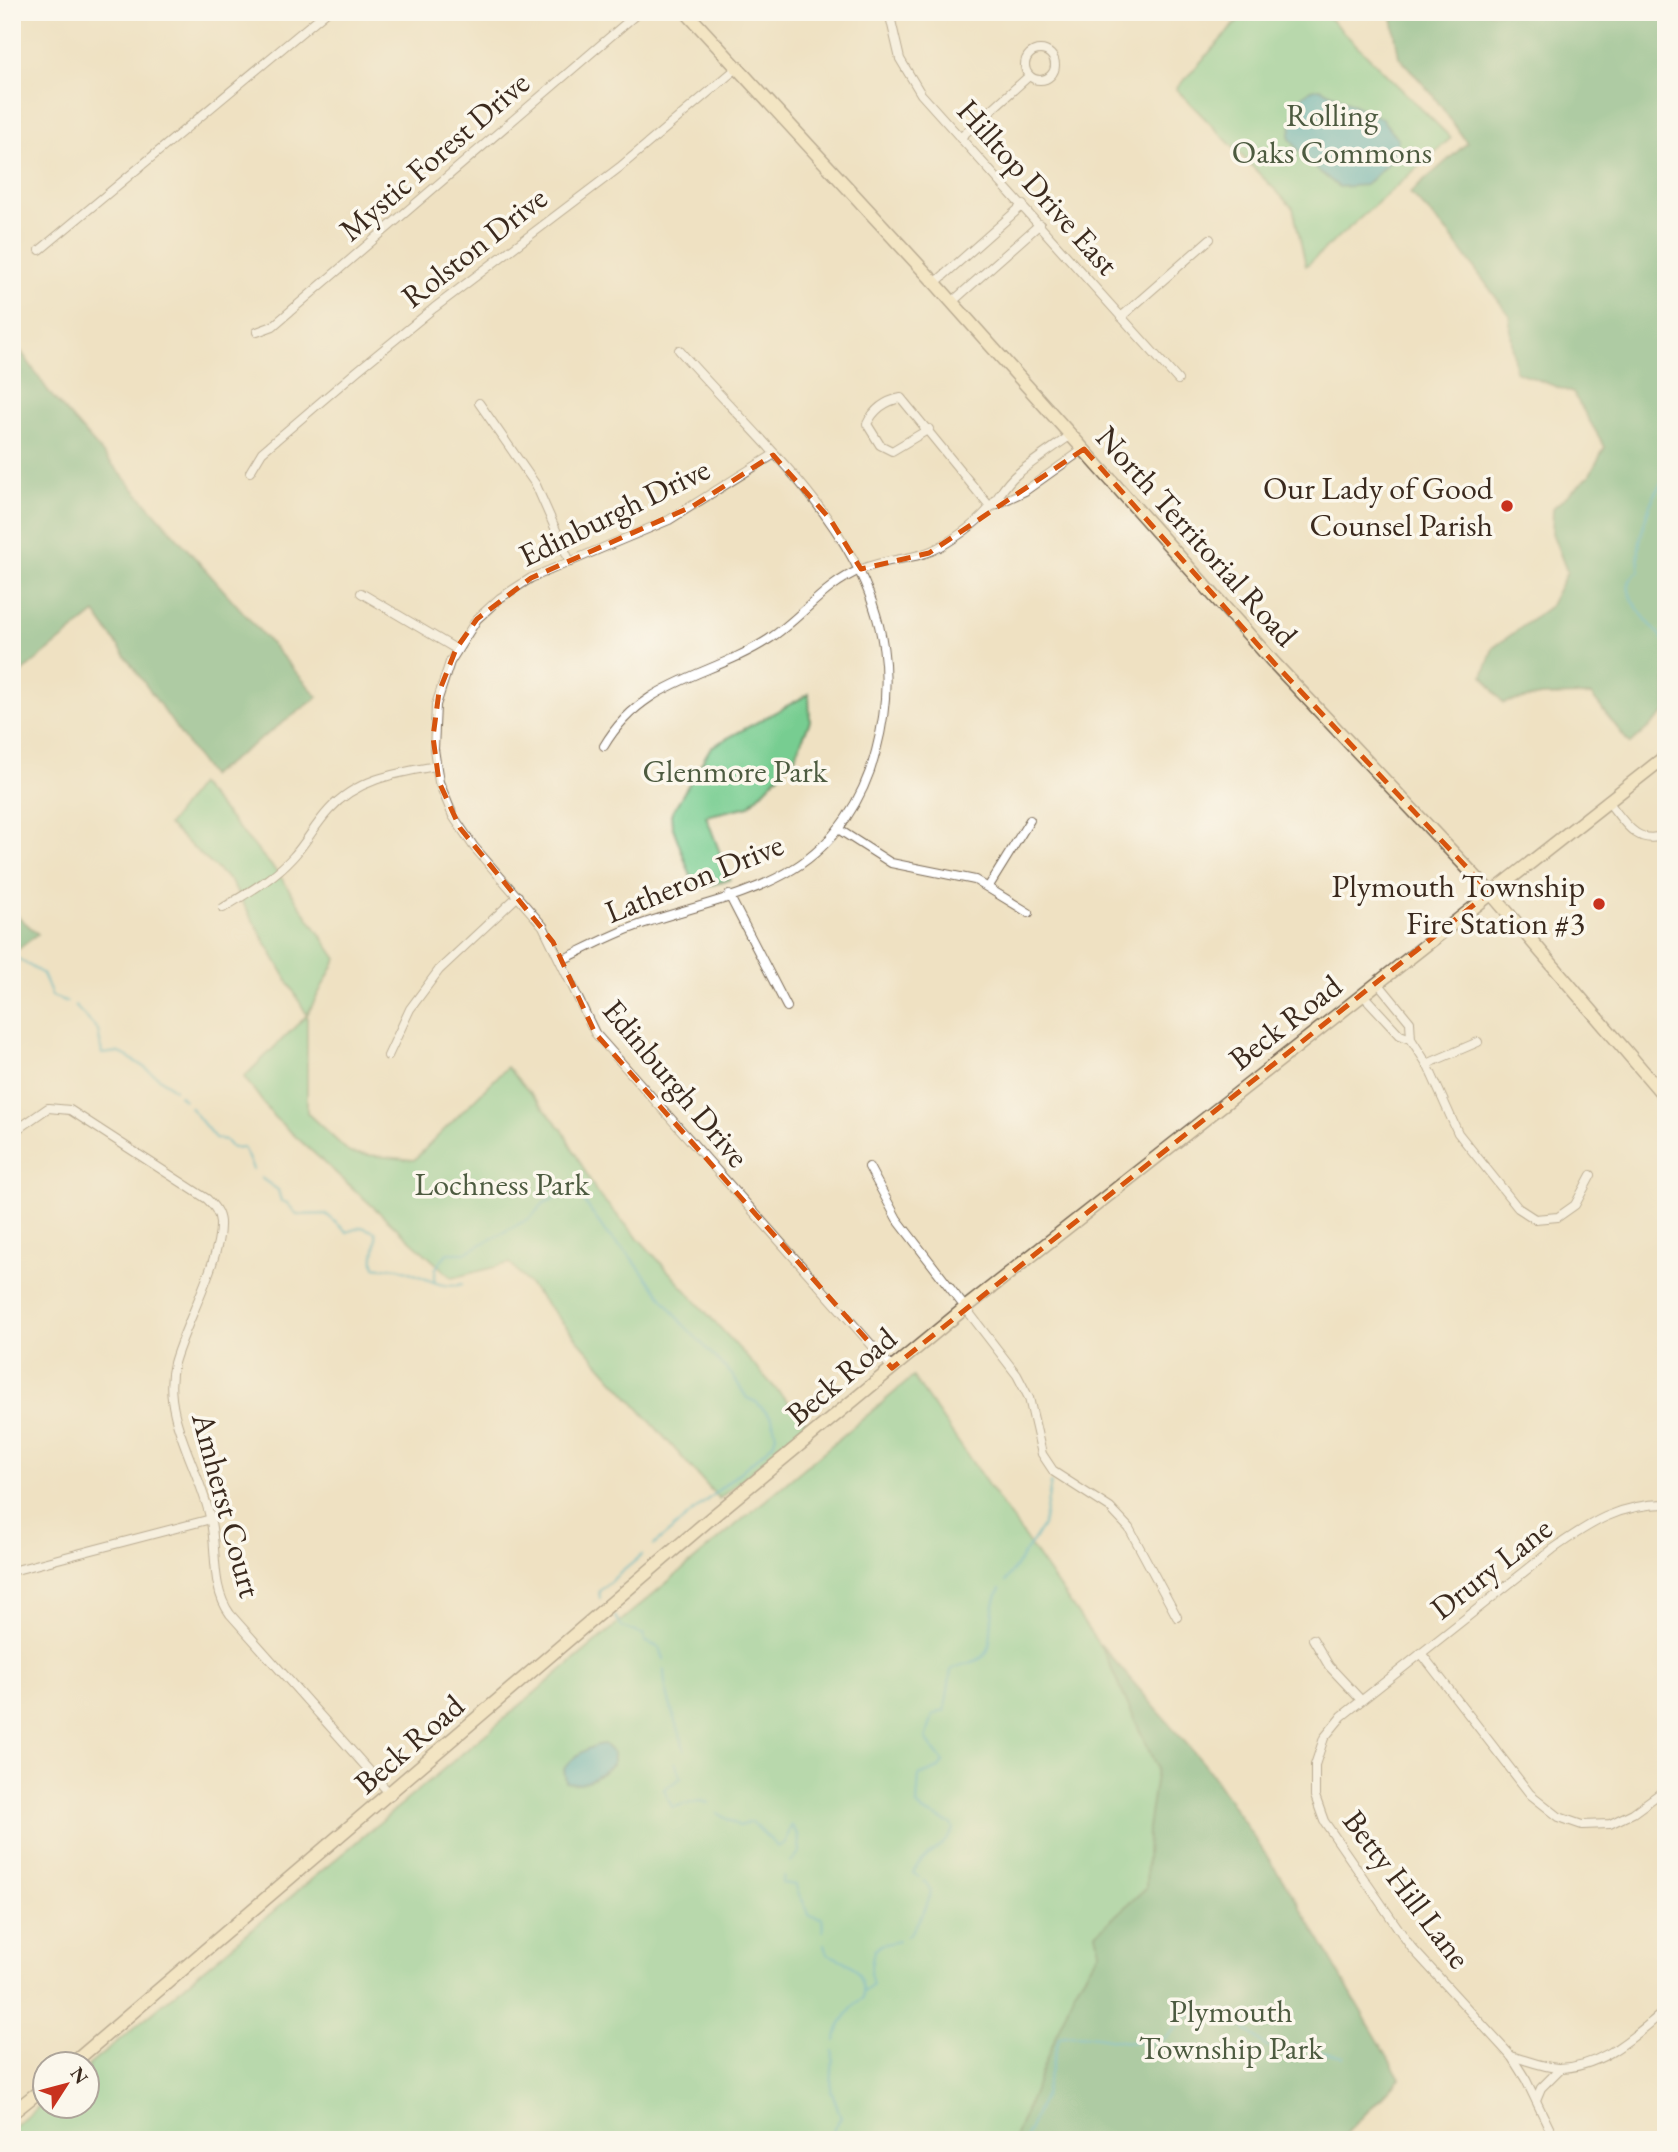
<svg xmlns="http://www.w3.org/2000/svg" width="1678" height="2152" viewBox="0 0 1678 2152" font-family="'EB Garamond',serif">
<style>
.green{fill:#77cd91;stroke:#597c58;stroke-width:2}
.forest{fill:#61b07b;stroke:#4e6d4c;stroke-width:2}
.water{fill:#3dabbb;stroke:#3c6a6c;stroke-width:2}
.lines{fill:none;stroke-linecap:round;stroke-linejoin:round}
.stream{stroke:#3dabbb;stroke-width:2.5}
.street-casing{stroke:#7a6a57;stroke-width:10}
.secondary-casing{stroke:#7a6a57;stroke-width:15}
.street{stroke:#fff;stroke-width:8}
.secondary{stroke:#f8e8c3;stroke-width:12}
.marked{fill:none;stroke:#d7540e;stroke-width:5;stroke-dasharray:14 9;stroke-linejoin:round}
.poi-dot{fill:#c8321e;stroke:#fbf7ec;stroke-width:2.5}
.labels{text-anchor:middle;stroke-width:7;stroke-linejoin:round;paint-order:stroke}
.park-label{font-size:32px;fill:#4d5b40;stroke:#fbf7ec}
.street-label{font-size:32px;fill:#3b2a1e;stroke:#fbf7ec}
.poi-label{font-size:32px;fill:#3b2a1e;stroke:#fbf7ec;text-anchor:end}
</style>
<rect width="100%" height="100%" fill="#fbf7ec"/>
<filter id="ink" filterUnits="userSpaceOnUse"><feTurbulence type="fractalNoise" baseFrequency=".0143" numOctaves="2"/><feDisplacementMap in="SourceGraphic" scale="14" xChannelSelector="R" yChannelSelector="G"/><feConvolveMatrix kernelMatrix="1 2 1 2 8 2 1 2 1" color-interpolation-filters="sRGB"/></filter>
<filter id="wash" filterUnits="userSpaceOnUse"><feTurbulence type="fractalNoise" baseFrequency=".00686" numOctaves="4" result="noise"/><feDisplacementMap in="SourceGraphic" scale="28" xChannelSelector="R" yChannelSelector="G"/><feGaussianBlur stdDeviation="1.57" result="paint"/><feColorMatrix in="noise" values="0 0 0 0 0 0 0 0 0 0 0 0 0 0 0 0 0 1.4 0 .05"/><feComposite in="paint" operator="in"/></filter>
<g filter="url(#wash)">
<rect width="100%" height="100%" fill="#efe1c2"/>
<g class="green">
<polygon points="1246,12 1323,12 1451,138 1306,266 1293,208 1176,89"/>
<polygon points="809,694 810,721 794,759 749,806 706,816 730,879 696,890 672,825 671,814 711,747"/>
<polygon points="199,784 277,872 337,959 307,1015 307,1113 350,1153 414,1160 507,1067 562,1129 597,1193 808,1424 719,1499 510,1263 452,1278 274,1117 244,1077 307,1015 231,882 168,825"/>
<polygon points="913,1377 1400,2078 1340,2140 12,2140 12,2129 45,2101 46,2106 88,2106 88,2066"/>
</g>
<g class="forest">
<polygon points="1391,12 1666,12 1666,712 1630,744 1591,695 1541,696 1503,703 1483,676 1493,648 1549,607 1567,572 1552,533 1553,508 1589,476 1605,447 1573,393 1515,371 1509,315 1449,234 1410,193 1467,143 1432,94 1399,57"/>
<polygon points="12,338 51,395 318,697 210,776 95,613 12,680"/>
<polygon points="12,911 38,934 12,954"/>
<polygon points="1100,1644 1206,1766 1297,1901 1400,2078 1340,2140 1014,2140 1074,1991 1100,1951 1096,1933 1146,1888 1148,1828 1157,1768"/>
</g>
<g class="water">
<path d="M1320,88L1381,118L1398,139L1395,156L1366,185L1339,187L1305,160L1289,137C1295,114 1292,92 1320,88Z"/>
<path d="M604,1744L613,1753V1763C600,1776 583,1787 566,1782L564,1769C573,1757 589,1745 604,1744Z"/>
</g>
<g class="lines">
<g class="stream">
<path d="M1666,479C1649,494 1634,549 1640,571C1606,588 1658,629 1666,644"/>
<polyline points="12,955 43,974 52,996 67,1002"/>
<path d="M75,1006L98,1030L102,1054C107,1054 114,1051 119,1053C126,1054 168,1083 174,1090"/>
<polyline points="179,1095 184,1100"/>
<polyline points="190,1107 215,1138 225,1140 232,1148 243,1147 253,1169"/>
<path d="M261,1178L278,1190L281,1201L287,1203L297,1215L326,1214L347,1232L362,1227L375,1232C380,1244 370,1255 375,1267C383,1269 390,1267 398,1268C418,1273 440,1291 462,1284"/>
<polyline points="434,1282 436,1268 447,1253 465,1253 530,1218 544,1203 565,1193 573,1194 584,1201 606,1233 629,1255 683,1324 733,1376 747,1398 756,1402 772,1418 776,1435 773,1444 654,1545"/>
<polyline points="1006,1581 1043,1526 1051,1483"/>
<polyline points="600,1598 599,1591 642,1555"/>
<polyline points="615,1616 622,1627 644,1635 645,1641 660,1648 664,1659"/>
<path d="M664,1669C664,1699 679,1722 684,1750"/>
<polyline points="675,1762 681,1778 664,1789 672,1807 700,1801 709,1803"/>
<polyline points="717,1813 739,1826 752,1822 778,1847 786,1842 791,1825 798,1835 800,1852 791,1862"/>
<path d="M784,1876L782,1883L796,1885C797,1897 807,1903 809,1915L822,1918L823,1931"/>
<path d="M919,1877L913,1873C921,1853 945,1850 953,1829L951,1824L924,1812L917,1805L919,1776L939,1768L943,1762L926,1739L933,1715L945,1710L951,1670C961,1662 975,1665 985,1655C995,1645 987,1610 1000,1589"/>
<path d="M907,1936C914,1931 931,1900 930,1891C929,1887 926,1884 924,1881"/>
<path d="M824,1944L827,1954C849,1962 865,1969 863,1998C851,2007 836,2026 836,2041"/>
<polyline points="864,1992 873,1985 870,1973 874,1950 881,1945 898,1941"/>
<polyline points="832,2140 834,2129 841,2117 831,2091 833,2051"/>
<path d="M1025,2140L1045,2094L1059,2037C1091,2029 1137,2052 1163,2039C1174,2034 1178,2022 1187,2016C1222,2008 1242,2023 1266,2047H1298L1343,2057"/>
</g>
</g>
</g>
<g filter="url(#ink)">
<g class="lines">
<g class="street-casing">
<g id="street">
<polyline points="889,12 900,59 921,94 1178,380"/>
<circle cx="1040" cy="65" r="15"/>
<polyline points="960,138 1029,76"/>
<polyline points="40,250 326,12"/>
<polyline points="935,283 1023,205"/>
<polyline points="952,302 1040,224"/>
<polyline points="1121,317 1210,239"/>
<polyline points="257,332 273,326 639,12"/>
<polyline points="479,403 536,485 570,562"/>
<path d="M929,429L892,451L880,445L867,424C874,409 885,401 901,398L990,507"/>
<polyline points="773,455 669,520 531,578 500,598 477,619 450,662 436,705 434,749 439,782 453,816 474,847 543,926 595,1033 892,1368"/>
<polyline points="250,472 262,452 357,371 434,308 620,167 737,68"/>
<polyline points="993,506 1025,491 1084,449"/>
<polyline points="361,593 456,649"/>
<path d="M604,746C644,678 709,678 769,639C803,617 823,585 862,569C889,557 917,561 943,545C960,535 980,520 992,505C1000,495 1006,483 1016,475C1033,461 1053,448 1071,435"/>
<path d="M1607,800C1623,820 1637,848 1666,834"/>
<polyline points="838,829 891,863 975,880 1029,913"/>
<polyline points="989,886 1030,820"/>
<polyline points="729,895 787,1007"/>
<path d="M223,908C247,893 273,879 293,857C306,843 315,825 329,810C357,779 396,773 436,766"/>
<path d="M562,960C587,948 613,934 639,925C689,907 748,897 793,869C836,843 864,798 876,751C924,573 783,469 679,350"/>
<polyline points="1378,983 1410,1022 1411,1039 1427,1064 1458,1133 1518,1208 1535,1219 1558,1217 1575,1205 1591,1175"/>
<polyline points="1363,995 1400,1035 1411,1039"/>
<polyline points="388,1056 410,1009 439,970 518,896"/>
<polyline points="1427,1064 1478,1042"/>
<path d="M12,1133L48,1108L70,1110L207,1199C214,1206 219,1212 220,1222C222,1258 184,1326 174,1363C160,1416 202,1471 211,1522C217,1552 211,1588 230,1614L391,1795"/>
<polyline points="869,1167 897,1219 1017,1375 1029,1398 1042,1454 1054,1472 1110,1508 1129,1528 1177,1617"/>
<polyline points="12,1571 211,1519"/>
<polyline points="1313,1639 1329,1666 1361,1700"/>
<polyline points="1421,1653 1530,1794 1559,1817 1582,1825 1610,1824 1633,1813 1666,1789"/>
<path d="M1511,2056C1526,2060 1542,2067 1558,2068C1602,2068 1634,2036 1666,2010"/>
<polyline points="1536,2100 1541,2088 1561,2068"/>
<path d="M1555,2140L1526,2080L1511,2056L1411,1947L1324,1821L1315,1796V1765L1324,1738L1342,1716L1553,1549C1590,1523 1619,1504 1666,1504"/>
</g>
</g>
<g class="secondary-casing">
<g id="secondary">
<polyline points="686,12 935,283 1275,664 1490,892 1666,1098"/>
<polyline points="72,2064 711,1518 965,1308 1666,756"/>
<polyline points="12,2113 46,2086"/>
</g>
</g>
<use href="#street" class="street"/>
<use href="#secondary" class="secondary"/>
</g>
</g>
<path d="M0 0H1678V2152H0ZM1084,449L1275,664L1490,892L892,1368L595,1033L553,942L460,828L439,782L433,737L439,692L456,649L477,619L531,578L693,506L773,455L830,519L861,569L929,553Z" fill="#efe1c2" fill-opacity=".55" fill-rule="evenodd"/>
<path class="marked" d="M1084,449L1275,664L1490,892L892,1368L595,1033L553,942L460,828L439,782L433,737L439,692L456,649L477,619L531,578L693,506L773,455L830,519L861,569L929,553Z"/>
<g class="poi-dot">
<circle cx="1507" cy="506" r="7"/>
<circle cx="1599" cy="904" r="7"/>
</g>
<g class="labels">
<g class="park-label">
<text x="1332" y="126">Rolling<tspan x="1332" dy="37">Oaks Commons</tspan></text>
<text x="735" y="782">Glenmore Park</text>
<text x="502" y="1195">Lochness Park</text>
<text x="1231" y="2022">Plymouth<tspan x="1231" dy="37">Township Park</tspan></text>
</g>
<g class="street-label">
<text transform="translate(434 156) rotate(-41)" y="11">Mystic Forest Drive</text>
<text transform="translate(1038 187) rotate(48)" y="11">Hilltop Drive East</text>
<text transform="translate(474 247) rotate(-38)" y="11">Rolston Drive</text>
<text transform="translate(614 512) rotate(-26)" y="11">Edinburgh Drive</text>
<text transform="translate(1197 536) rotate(48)" y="11">North Territorial Road</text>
<text transform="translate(694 878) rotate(-22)" y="11">Latheron Drive</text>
<text transform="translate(1285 1022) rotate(-38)" y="11">Beck Road</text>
<text transform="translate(676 1083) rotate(50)" y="11">Edinburgh Drive</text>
<text transform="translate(841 1376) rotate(-40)" y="11">Beck Road</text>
<text transform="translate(227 1505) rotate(75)" y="11">Amherst Court</text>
<text transform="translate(1491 1568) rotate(-38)" y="11">Drury Lane</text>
<text transform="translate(409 1744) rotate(-41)" y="11">Beck Road</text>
<text transform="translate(1407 1889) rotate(53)" y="11">Betty Hill Lane</text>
</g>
<g class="poi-label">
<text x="1493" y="499">Our Lady of Good<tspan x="1493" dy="37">Counsel Parish</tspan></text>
<text x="1585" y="897">Plymouth Township<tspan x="1585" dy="37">Fire Station #3</tspan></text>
</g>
</g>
<rect width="1678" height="2152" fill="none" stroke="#fbf7ec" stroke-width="42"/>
<g transform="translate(66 2085) rotate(54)"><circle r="33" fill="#fbf7ec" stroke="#aea59a" stroke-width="2"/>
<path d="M0-5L12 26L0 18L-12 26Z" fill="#c8321e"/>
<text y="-10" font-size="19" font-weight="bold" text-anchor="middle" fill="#3b2a1e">N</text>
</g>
</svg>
